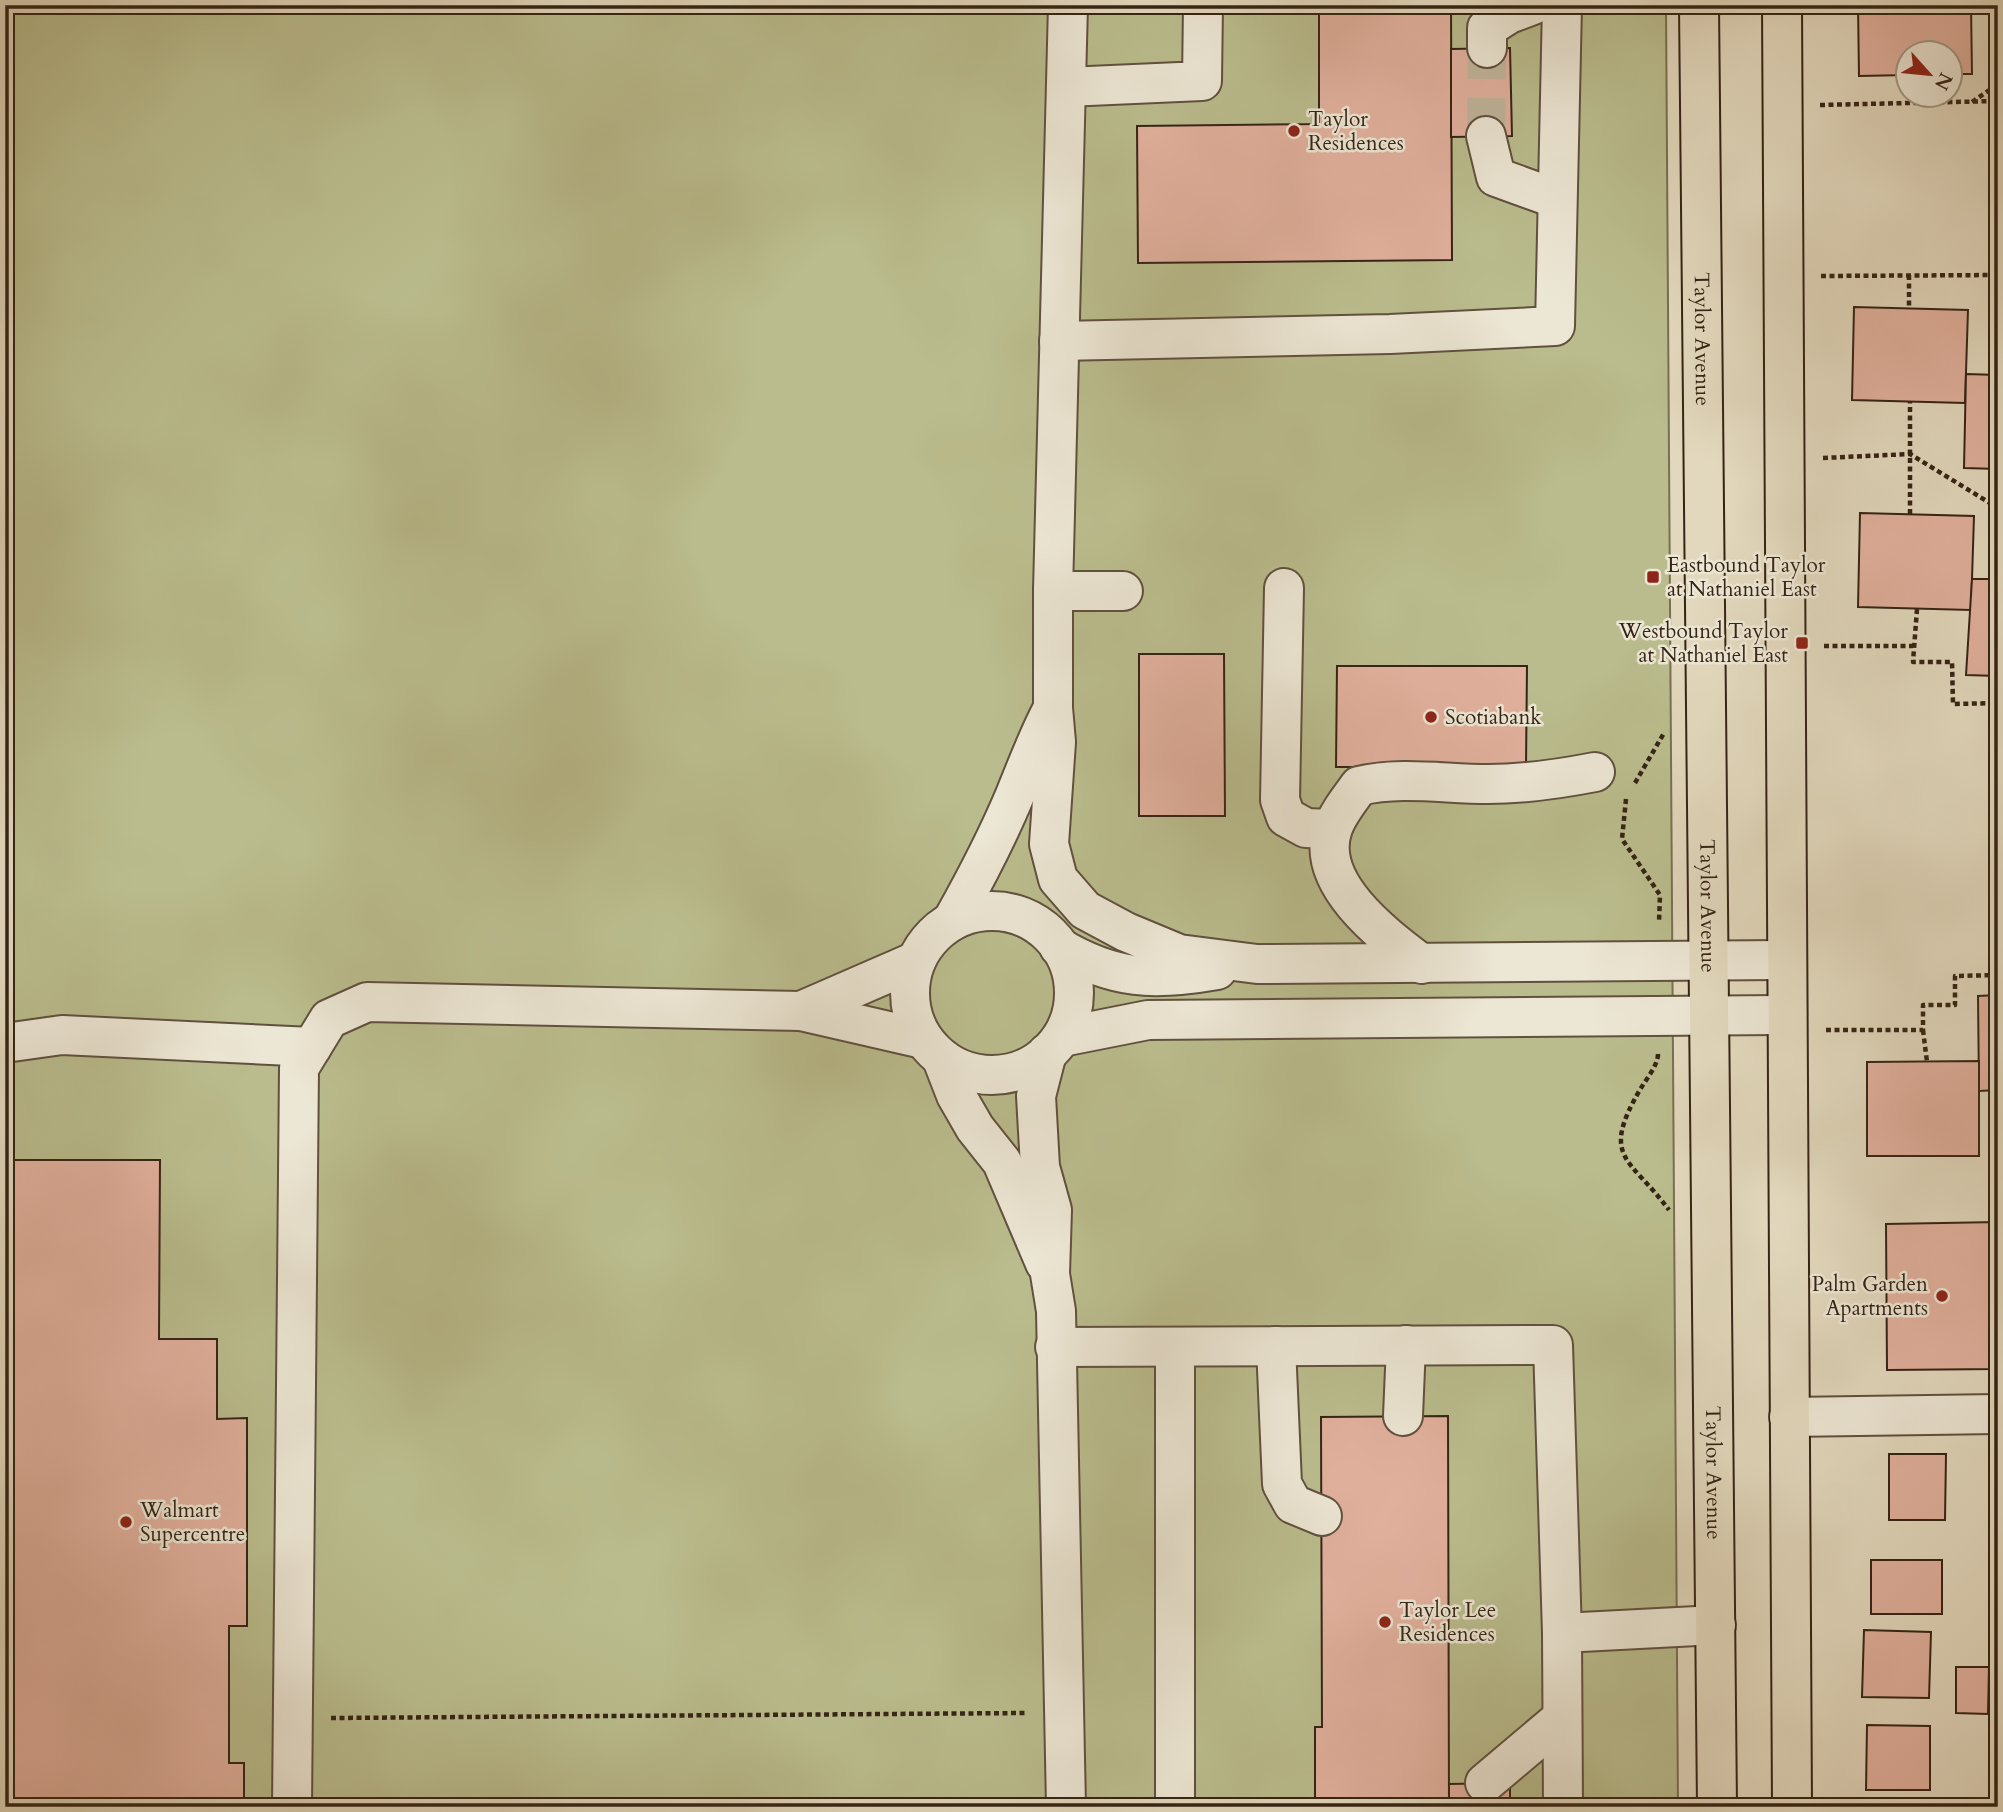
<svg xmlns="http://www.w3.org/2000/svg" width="2003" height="1812" viewBox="0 0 2003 1812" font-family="Cardo,serif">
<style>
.green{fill:#babc8d;stroke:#787051;stroke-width:2}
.building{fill:#e1b09d;stroke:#352415;stroke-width:2}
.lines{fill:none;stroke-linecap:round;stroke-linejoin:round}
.minor-tunnel{stroke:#bfb49b;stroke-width:38;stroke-dasharray:38 19;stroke-linecap:butt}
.minor-casing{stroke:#60513f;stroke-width:42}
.major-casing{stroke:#352415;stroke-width:42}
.path{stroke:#352415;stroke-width:4.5;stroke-dasharray:5 3.5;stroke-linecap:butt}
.minor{stroke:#ece6d4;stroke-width:38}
.major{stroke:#e2d8bd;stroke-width:38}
.poi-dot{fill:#8f2418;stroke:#ece6d4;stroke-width:2.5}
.labels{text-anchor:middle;stroke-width:5;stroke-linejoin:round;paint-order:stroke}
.poi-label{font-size:21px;fill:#352415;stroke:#ece6d4;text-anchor:start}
.street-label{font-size:21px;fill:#352415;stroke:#ece6d4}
</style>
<rect width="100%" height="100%" fill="#e2d8bd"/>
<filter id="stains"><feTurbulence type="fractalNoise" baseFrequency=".00286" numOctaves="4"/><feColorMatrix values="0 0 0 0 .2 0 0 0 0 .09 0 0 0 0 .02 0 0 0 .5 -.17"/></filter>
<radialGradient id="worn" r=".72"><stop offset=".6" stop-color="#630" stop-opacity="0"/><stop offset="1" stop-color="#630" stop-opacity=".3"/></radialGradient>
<polygon class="green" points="5,5 1666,5 1678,1807 5,1807"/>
<g class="building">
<polygon points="1319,5 1451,5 1452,260 1138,263 1137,126 1319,124"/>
<polygon points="1858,5 1971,5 1972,74 1951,74 1951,52 1909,52 1909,75 1859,76"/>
<polygon points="1510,48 1512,136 1451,137 1451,49"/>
<polygon points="1854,307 1968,310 1965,403 1852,400"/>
<polygon points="1966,374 1998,375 1998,469 1964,468"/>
<polygon points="1860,513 1974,516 1971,610 1858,607"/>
<polygon points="1972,579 1998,579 1998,676 1966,675"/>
<polygon points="1139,654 1224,654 1225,816 1139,816"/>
<polygon points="1337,666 1527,666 1526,767 1336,767"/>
<polygon points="1998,995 1998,1090 1979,1091 1978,996"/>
<polygon points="1979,1061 1979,1156 1867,1156 1867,1062"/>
<polygon points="5,1160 160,1160 159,1339 217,1339 217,1419 247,1418 247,1626 229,1626 229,1763 244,1763 244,1807 5,1807"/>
<polygon points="1998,1222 1998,1369 1887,1370 1886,1224"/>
<polygon points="1448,1416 1449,1807 1315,1807 1315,1727 1322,1727 1321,1417"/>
<polygon points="1889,1454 1946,1454 1945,1520 1889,1520"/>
<rect x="1871" y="1560" width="71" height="54"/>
<polygon points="1864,1630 1931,1632 1929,1698 1862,1697"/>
<polygon points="1956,1667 1989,1667 1988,1714 1956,1713"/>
<polygon points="1867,1725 1930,1726 1930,1790 1866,1790"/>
<polygon points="1510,1783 1510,1807 1449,1807 1449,1784"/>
</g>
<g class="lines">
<polyline class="minor-tunnel" points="1486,136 1487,48"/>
<g class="minor-casing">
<g id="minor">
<polyline points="1487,48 1487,28 1509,14 1533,5"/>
<polyline points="1066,87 1202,81 1203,5"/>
<polyline points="1486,136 1496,177 1557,199"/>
<polyline points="1059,341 1390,334 1555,326 1562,5"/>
<polyline points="1284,588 1280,800 1286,817 1306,828 1332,829"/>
<polyline points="1053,591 1068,5"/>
<polyline points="1123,591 1053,591 1053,708 1056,742 1049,844 1058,879 1085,910 1126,932 1179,954 1257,964 1786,960"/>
<circle cx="992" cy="993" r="82"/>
<path d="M952,921C975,880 997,838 1015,795C1027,766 1037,738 1052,710"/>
<path d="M1059,947C1114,980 1154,981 1217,970"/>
<path d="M1422,964C1385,936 1313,883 1333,828C1338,813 1350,799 1359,786C1401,776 1444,784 1488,784C1524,784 1559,779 1595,772"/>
<polyline points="801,1011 916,961"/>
<polyline points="1062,1037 1148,1020 1786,1015"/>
<polyline points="5,1043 62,1035 312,1047"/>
<polyline points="1047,1053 1036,1096 1040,1167 1052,1210 1050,1274 1056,1311 1066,1807"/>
<polyline points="942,1059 956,1095 975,1128 1002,1162 1045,1263"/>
<polyline points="1276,1346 1282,1484 1293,1504 1322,1516"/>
<polyline points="1055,1347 1553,1345 1562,1633"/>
<polyline points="1175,1347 1175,1807"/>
<polyline points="1403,1416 1406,1345"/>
<polyline points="1789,1417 1998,1414"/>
<polyline points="1485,1783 1562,1718"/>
<polyline points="292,1807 299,1068 329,1019 367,1002 801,1011 923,1039"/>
<polyline points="1563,1807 1562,1633 1716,1625"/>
</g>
</g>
<g class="major-casing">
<g id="major">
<path id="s1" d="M1699,5L1717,1807"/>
<polyline points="1782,5 1792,1807"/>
</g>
</g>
<g class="path">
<polyline points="1972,102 1998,84"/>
<polyline points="1820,105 1998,101"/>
<polyline points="1909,275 1909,306"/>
<polyline points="1821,276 1998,275"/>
<polyline points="1823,458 1910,454 1998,508"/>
<polyline points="1910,514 1910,402"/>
<polyline points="1917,609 1913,662 1952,662 1953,704 1998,703"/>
<polyline points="1824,646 1913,646"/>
<polyline points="1635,783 1664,733"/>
<polyline points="1626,799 1622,839 1660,895 1659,922"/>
<polyline points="1826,1030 1923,1030 1923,1005 1955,1005 1955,976 1998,975"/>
<polyline points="1923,1030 1927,1062"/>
<path d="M1658,1054C1658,1065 1647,1078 1641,1088C1599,1159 1630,1157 1669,1210"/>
<polyline points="331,1718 1026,1713"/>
</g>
<use href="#minor" class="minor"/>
<use href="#major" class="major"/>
</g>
<g class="poi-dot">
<circle cx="1294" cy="131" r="7"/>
<rect x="1646" y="570" width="14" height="14" rx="3.5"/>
<rect x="1795" y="636" width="14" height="14" rx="3.5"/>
<circle cx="1431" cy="717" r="7"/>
<circle cx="1942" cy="1296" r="7"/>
<circle cx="126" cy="1522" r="7"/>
<circle cx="1385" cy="1622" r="7"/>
</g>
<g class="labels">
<g class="poi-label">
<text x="1308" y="126">Taylor<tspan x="1308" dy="24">Residences</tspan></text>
<text x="1667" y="572">Eastbound Taylor<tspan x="1667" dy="24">at Nathaniel East</tspan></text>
<text x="1788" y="638" text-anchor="end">Westbound Taylor<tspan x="1788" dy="24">at Nathaniel East</tspan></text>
<text x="1445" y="724">Scotiabank</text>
<text x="1928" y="1291" text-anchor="end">Palm Garden<tspan x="1928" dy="24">Apartments</tspan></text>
<text x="140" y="1517">Walmart<tspan x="140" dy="24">Supercentre</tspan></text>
<text x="1399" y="1617">Taylor Lee<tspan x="1399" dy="24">Residences</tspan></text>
</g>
<g class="street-label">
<text dy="7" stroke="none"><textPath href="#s1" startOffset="334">Taylor Avenue</textPath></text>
<text dy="7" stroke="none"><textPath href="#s1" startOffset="901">Taylor Avenue</textPath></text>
<text dy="7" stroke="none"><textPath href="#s1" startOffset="1468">Taylor Avenue</textPath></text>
</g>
</g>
<rect width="2003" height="1812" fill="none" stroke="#e2d8bd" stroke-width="28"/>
<rect x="7" y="7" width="1989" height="1798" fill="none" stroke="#352415" stroke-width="3.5"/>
<rect x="14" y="14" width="1975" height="1784" fill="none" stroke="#352415" stroke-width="2"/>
<g transform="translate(1929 74) rotate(117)"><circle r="33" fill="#ece6d4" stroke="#a39888" stroke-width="2"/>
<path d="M0-5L12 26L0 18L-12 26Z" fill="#8f2418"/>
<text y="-10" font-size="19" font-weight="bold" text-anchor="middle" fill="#352415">N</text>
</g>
<rect width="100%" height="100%" filter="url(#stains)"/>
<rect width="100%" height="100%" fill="url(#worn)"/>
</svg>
